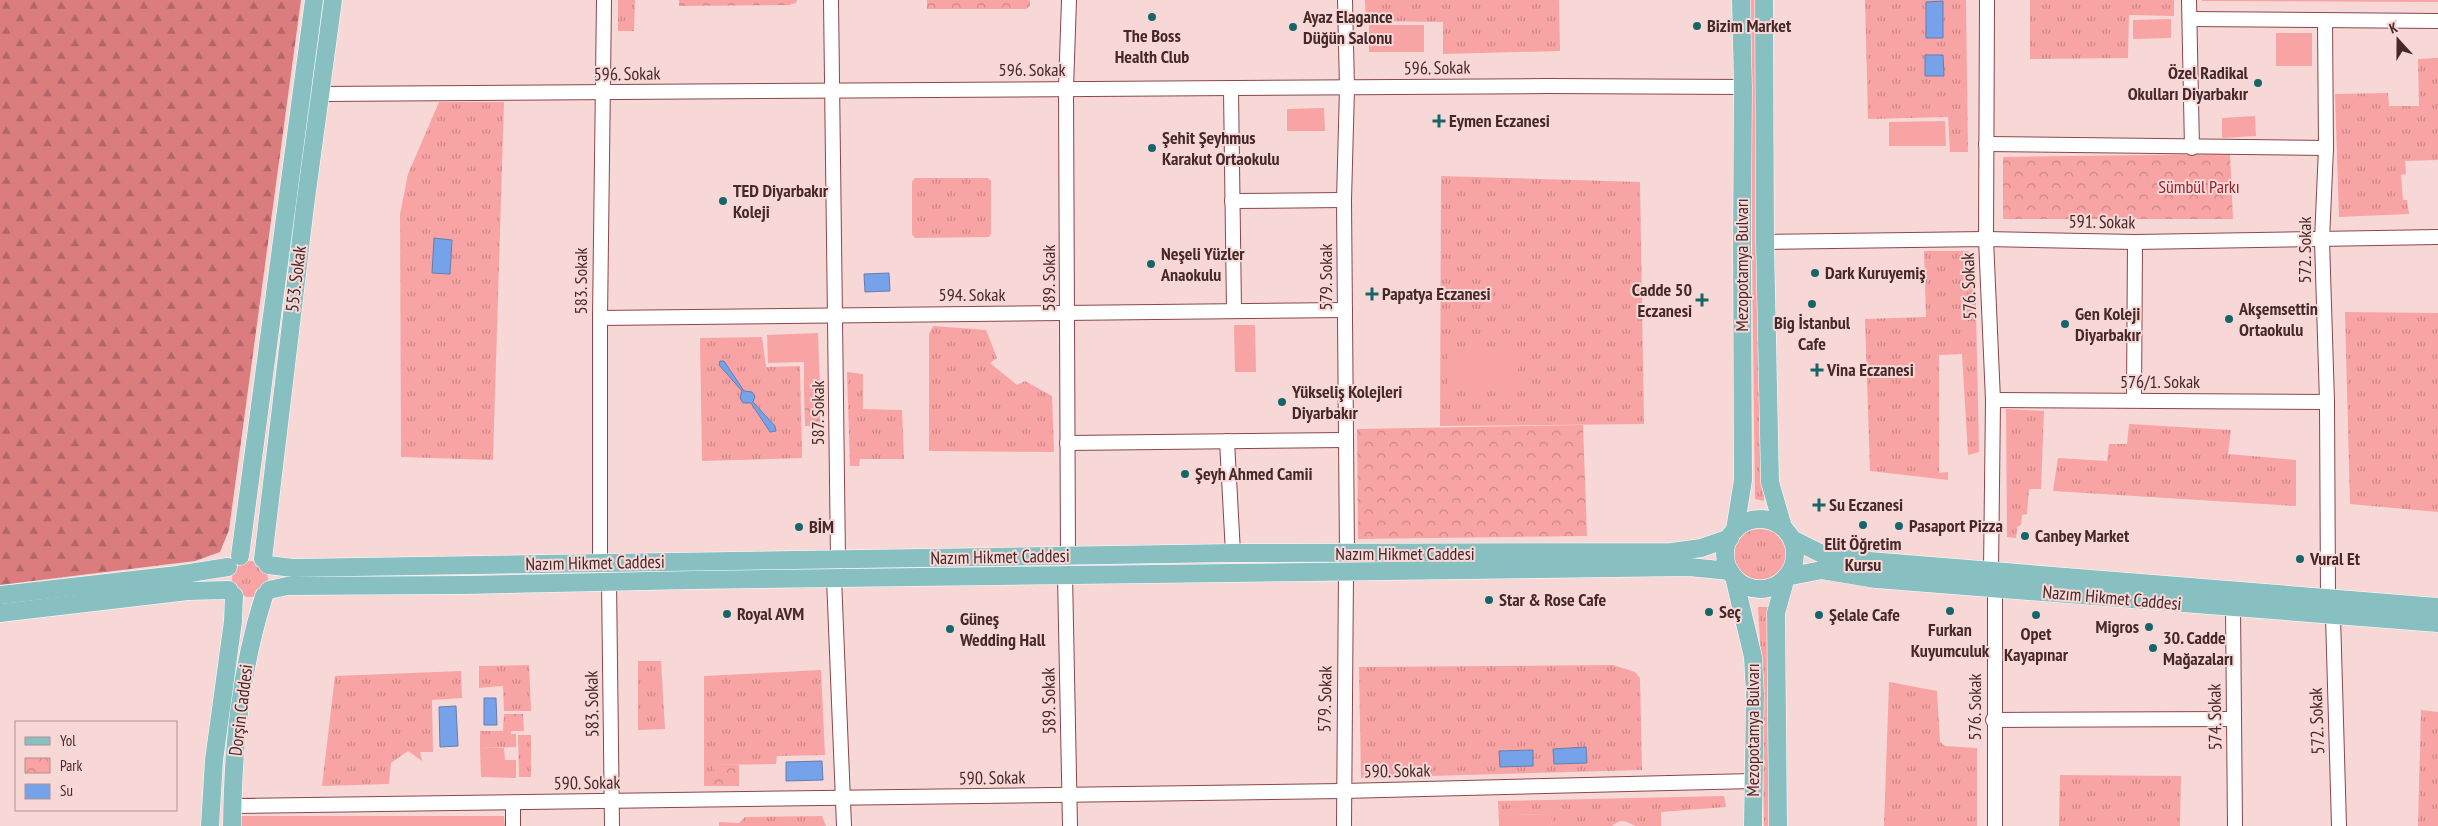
<svg xmlns="http://www.w3.org/2000/svg" width="2438" height="826" viewBox="0 0 2438 826" font-family="'PT Sans Narrow',sans-serif">
<style>
.grass{fill:url(#grass-tufts)}
.forest{fill:url(#forest-firs)}
.park{fill:url(#park-crowns)}
.pitch{fill:#f8a4a4}
.water{fill:#76a2e9;stroke:#677daf}
.lines{fill:none;stroke-linecap:round;stroke-linejoin:round}
.minor-casing{stroke:#88484a;stroke-width:16}
.major-casing{stroke:#fff;stroke-width:19}
.minor{stroke:#fff;stroke-width:14}
.major{stroke:#88c0c2;stroke-width:18}
.poi-dot{fill:#166569;stroke:#f7d8d7;stroke-width:2}
.labels{text-anchor:middle;stroke-width:4;stroke-linejoin:round;paint-order:stroke}
.poi-label{font-size:18px;font-weight:bold;fill:#452828;stroke:#f7d8d7;text-anchor:start}
.street-label{font-size:18px;fill:#452828;stroke:#f7d8d7}
.park-label{font-size:18px;fill:#932431;stroke:#f7d8d7}
</style>
<defs>
<pattern id="grass-tufts" width="24" height="20" patternUnits="userSpaceOnUse" patternTransform="scale(1.25)"><rect width="24" height="20" fill="#f8a4a4"/><path d="M3 7l-1-3M5 7V3M7 7l1-3M15 17l-1-3M17 17v-4M19 17l1-3" fill="none" stroke="#cb8686"/></pattern>
<pattern id="forest-firs" width="22" height="20" patternUnits="userSpaceOnUse" patternTransform="scale(1.25)"><rect width="22" height="20" fill="#db7d7f"/><path d="M5 1l3.5 6h-7zM16 11l3.5 6h-7z" fill="#b36668"/></pattern>
<pattern id="park-crowns" width="20" height="18" patternUnits="userSpaceOnUse" patternTransform="scale(1.25)"><rect width="20" height="18" fill="#f8a4a4"/><path d="M2 6a3 3 0 1 1 6 0M12 15a3 3 0 1 1 6 0" fill="none" stroke="#cb8686"/></pattern>
</defs>
<rect width="100%" height="100%" fill="#f7d8d7"/>
<g class="grass">
<polygon points="618,0 635,0 634,31 618,31"/>
<polygon points="1365,0 1559,0 1560,51 1443,54 1443,22 1366,21"/>
<polygon points="1749,0 1758,0 1761,449 1764,501 1755,499"/>
<polygon points="1865,0 1966,0 1968,152 1950,152 1948,117 1868,119"/>
<polygon points="2030,0 2174,0 2174,16 2129,15 2128,58 2030,59"/>
<polygon points="2202,0 2438,0 2438,2 2202,1"/>
<polygon points="2438,58 2438,160 2405,161 2406,174 2401,175 2403,200 2407,200 2409,214 2339,217 2335,94 2388,93 2389,106 2419,106 2418,59"/>
<polygon points="439,102 504,102 493,460 401,457 400,214 408,174"/>
<polygon points="1441,176 1640,182 1644,424 1440,426"/>
<polygon points="915,178 988,178 991,181 991,234 989,237 915,238 912,234 912,182"/>
<polygon points="1924,251 1968,251 1975,260 1979,452 1968,455 1962,354 1939,355 1939,473 1948,472 1948,480 1870,471 1865,319 1926,317"/>
<polygon points="2345,312 2438,313 2438,512 2350,504"/>
<polygon points="933,326 986,330 997,358 990,363 1017,385 1025,381 1052,396 1054,452 929,451 929,334"/>
<polygon points="762,337 766,367 800,366 802,458 702,461 700,338"/>
<polygon points="847,372 863,374 863,409 902,410 904,459 860,459 859,466 850,466"/>
<polygon points="2006,409 2044,411 2041,489 2029,489 2027,514 2022,515 2021,525 2017,527 2016,538 2007,537"/>
<polygon points="2129,424 2231,430 2228,454 2296,460 2296,506 2053,491 2058,458 2107,461 2109,444 2127,444"/>
<circle cx="1760" cy="556" r="27"/>
<circle cx="250" cy="579" r="18"/>
<polygon points="1758,607 1769,607 1772,826 1764,826 1762,674"/>
<polygon points="638,661 661,661 665,729 638,730"/>
<polygon points="529,665 531,711 504,711 503,686 479,688 479,666"/>
<polygon points="1613,665 1635,672 1640,678 1642,770 1361,778 1359,667"/>
<polygon points="821,670 825,755 777,756 776,764 714,765 714,786 704,786 704,676"/>
<polygon points="461,671 462,698 432,700 433,752 420,752 422,761 408,751 391,763 389,784 322,786 335,676"/>
<polygon points="1889,682 1937,691 1940,742 1945,746 1977,748 1977,826 1884,826"/>
<polygon points="2421,710 2438,712 2438,826 2418,826"/>
<polygon points="504,714 511,714 511,734 516,734 516,747 480,748 480,731 503,731"/>
<polygon points="518,735 531,735 531,777 519,777"/>
<polygon points="2060,775 2181,776 2180,826 2059,826"/>
<path d="M1724,796L1726,807L1661,812V826C1654,826 1643,826 1636,826C1626,822 1622,817 1612,826H1552L1551,814L1512,815V826H1499L1498,801Z"/>
<polygon points="822,816 826,826 719,826 719,822 739,823 745,817"/>
</g>
<polygon class="forest" points="0,0 301,0 229,530 220,552 195,561 0,585"/>
<g class="park">
<polygon points="679,0 797,0 796,3 789,5 679,6"/>
<polygon points="927,0 1030,0 1030,6 1026,9 927,9"/>
<polygon points="2230,154 2233,219 2003,219 2003,157"/>
<polygon points="820,391 820,426 805,426 804,392"/>
<polygon points="1583,425 1587,536 1358,539 1357,429"/>
<polygon points="511,714 523,714 524,731 511,731"/>
<rect x="714" y="765" width="25" height="21"/>
</g>
<g class="pitch">
<polygon points="2171,19 2171,38 2133,39 2133,20"/>
<rect x="1369" y="25" width="55" height="27"/>
<rect x="2276" y="33" width="36" height="33"/>
<polygon points="1324,108 1325,131 1287,131 1287,109"/>
<polygon points="2255,116 2256,136 2222,138 2222,118"/>
<polygon points="1945,121 1946,146 1889,146 1889,122"/>
<polygon points="1234,325 1255,325 1256,372 1235,372"/>
<polygon points="818,333 820,391 804,392 804,362 768,363 767,335"/>
<polygon points="1518,352 1518,386 1448,387 1448,353"/>
<polygon points="480,748 504,748 505,760 516,760 516,778 481,777"/>
<polygon points="1551,814 1552,826 1512,826 1512,815"/>
<polygon points="237,816 504,816 505,826 237,826"/>
</g>
<g class="water">
<polygon points="1943,1 1943,38 1926,38 1926,2"/>
<polygon points="1925,55 1943,55 1944,76 1925,76"/>
<polygon points="434,238 452,240 450,274 432,273"/>
<polygon points="889,273 890,291 865,292 864,274"/>
<polygon points="720,361 724,361 744,391 752,392 755,396 753,402 775,426 776,431 770,432 751,403 743,403 740,398 742,391 719,365"/>
<polygon points="484,698 496,698 497,725 484,725"/>
<polygon points="456,706 458,746 440,747 439,707"/>
<polygon points="1586,747 1587,763 1554,764 1553,749"/>
<polygon points="1533,750 1533,766 1500,767 1499,751"/>
<polygon points="822,761 823,780 786,781 786,762"/>
</g>
<g class="lines">
<g class="minor-casing">
<g id="minor">
<polyline points="831,0 838,560 834,578 844,826"/>
<polyline points="1345,0 1347,88 1344,200 1347,554"/>
<polyline points="1987,0 1986,239 1993,400 1991,571"/>
<polyline points="2189,0 2192,148"/>
<polyline points="2190,19 2438,21"/>
<polyline points="2325,21 2326,148 2322,240 2327,402 2328,597"/>
<polyline points="1231,90 1234,310"/>
<polyline points="321,94 1548,86 1743,87"/>
<polyline points="1986,144 2326,148"/>
<polyline points="1232,201 1344,200"/>
<polyline points="1765,242 1986,239 2135,242 2438,237"/>
<polyline points="600,318 1345,310"/>
<polyline points="1993,400 2327,402"/>
<polyline points="2134,400 2135,242"/>
<polyline points="1227,441 1233,553"/>
<polyline points="1067,443 1345,440"/>
<polyline points="1068,556 1066,88 1069,0"/>
<polyline points="600,563 600,318 604,0"/>
<polyline points="1065,575 1070,826"/>
<polyline points="609,581 612,826"/>
<polyline points="1995,588 1995,826"/>
<polyline points="2233,608 2235,826"/>
<polyline points="2333,616 2339,826"/>
<polyline points="1993,720 2234,719"/>
<polyline points="513,803 513,826"/>
<polyline points="232,806 1343,791 1753,781"/>
<polyline points="1344,826 1346,572"/>
</g>
</g>
<g class="major-casing">
<g id="major">
<polyline points="1764,0 1765,242 1770,482 1783,527"/>
<circle cx="1760" cy="554" r="35"/>
<polyline points="1735,530 1743,480 1742,242 1743,87 1741,0"/>
<polyline points="1792,539 1824,555 1857,560 2438,607"/>
<polyline points="240,556 314,0"/>
<polyline points="263,559 305,206 333,0"/>
<polyline points="268,565 293,568 1233,553 1672,552 1701,548 1730,538"/>
<polyline points="1734,577 1753,657 1755,694 1753,826"/>
<polyline points="269,590 287,586 465,585 694,580 1689,567 1730,571"/>
<polyline points="0,595 177,575 228,567"/>
<polyline points="0,613 188,591 229,590"/>
<polyline points="210,826 214,760 233,621 234,596"/>
<path d="M232,826C233,748 240,671 264,596"/>
<polyline points="1778,826 1776,613 1786,577 1822,570 1876,579 2438,623"/>
</g>
</g>
<use href="#minor" class="minor"/>
<use href="#major" class="major"/>
</g>
<g class="poi-dot">
<circle cx="1152" cy="17" r="5"/>
<circle cx="1697" cy="26" r="5"/>
<circle cx="1293" cy="27" r="5"/>
<circle cx="2258" cy="83" r="5"/>
<path d="M1436.5 113.5h5v5h5v5h-5v5h-5v-5h-5v-5h5z"/>
<circle cx="1152" cy="148" r="5"/>
<circle cx="723" cy="201" r="5"/>
<circle cx="1151" cy="264" r="5"/>
<circle cx="1815" cy="273" r="5"/>
<path d="M1369.5 286.5h5v5h5v5h-5v5h-5v-5h-5v-5h5z"/>
<path d="M1699.5 292.5h5v5h5v5h-5v5h-5v-5h-5v-5h5z"/>
<circle cx="1812" cy="304" r="5"/>
<circle cx="2229" cy="319" r="5"/>
<circle cx="2065" cy="324" r="5"/>
<path d="M1814.5 362.5h5v5h5v5h-5v5h-5v-5h-5v-5h5z"/>
<circle cx="1282" cy="402" r="5"/>
<circle cx="1185" cy="474" r="5"/>
<path d="M1816.5 497.5h5v5h5v5h-5v5h-5v-5h-5v-5h5z"/>
<circle cx="1863" cy="525" r="5"/>
<circle cx="1899" cy="526" r="5"/>
<circle cx="799" cy="527" r="5"/>
<circle cx="2025" cy="536" r="5"/>
<circle cx="2300" cy="559" r="5"/>
<circle cx="1489" cy="600" r="5"/>
<circle cx="1950" cy="611" r="5"/>
<circle cx="1709" cy="612" r="5"/>
<circle cx="727" cy="614" r="5"/>
<circle cx="1819" cy="615" r="5"/>
<circle cx="2036" cy="615" r="5"/>
<circle cx="2149" cy="627" r="5"/>
<circle cx="950" cy="629" r="5"/>
<circle cx="2153" cy="648" r="5"/>
</g>
<g class="labels">
<g class="poi-label">
<text x="1303" y="23">Ayaz Elagance<tspan x="1303" dy="21">Düğün Salonu</tspan></text>
<text x="1707" y="32">Bizim Market</text>
<text x="1152" y="42" text-anchor="middle">The Boss<tspan x="1152" dy="21">Health Club</tspan></text>
<text x="2248" y="79" text-anchor="end">Özel Radikal<tspan x="2248" dy="21">Okulları Diyarbakır</tspan></text>
<text x="1449" y="127">Eymen Eczanesi</text>
<text x="1162" y="144">Şehit Şeyhmus<tspan x="1162" dy="21">Karakut Ortaokulu</tspan></text>
<text x="733" y="197">TED Diyarbakır<tspan x="733" dy="21">Koleji</tspan></text>
<text x="1161" y="260">Neşeli Yüzler<tspan x="1161" dy="21">Anaokulu</tspan></text>
<text x="1825" y="279">Dark Kuruyemiş</text>
<text x="1692" y="296" text-anchor="end">Cadde 50<tspan x="1692" dy="21">Eczanesi</tspan></text>
<text x="1382" y="300">Papatya Eczanesi</text>
<text x="2239" y="315">Akşemsettin<tspan x="2239" dy="21">Ortaokulu</tspan></text>
<text x="2075" y="320">Gen Koleji<tspan x="2075" dy="21">Diyarbakır</tspan></text>
<text x="1812" y="329" text-anchor="middle">Big İstanbul<tspan x="1812" dy="21">Cafe</tspan></text>
<text x="1827" y="376">Vina Eczanesi</text>
<text x="1292" y="398">Yükseliş Kolejleri<tspan x="1292" dy="21">Diyarbakır</tspan></text>
<text x="1195" y="480">Şeyh Ahmed Camii</text>
<text x="1829" y="511">Su Eczanesi</text>
<text x="1909" y="532">Pasaport Pizza</text>
<text x="809" y="533">BİM</text>
<text x="2035" y="542">Canbey Market</text>
<text x="1863" y="550" text-anchor="middle">Elit Öğretim<tspan x="1863" dy="21">Kursu</tspan></text>
<text x="2310" y="565">Vural Et</text>
<text x="1499" y="606">Star &amp; Rose Cafe</text>
<text x="1719" y="618">Seç</text>
<text x="737" y="620">Royal AVM</text>
<text x="1829" y="621">Şelale Cafe</text>
<text x="960" y="625">Güneş<tspan x="960" dy="21">Wedding Hall</tspan></text>
<text x="2139" y="633" text-anchor="end">Migros</text>
<text x="1950" y="636" text-anchor="middle">Furkan<tspan x="1950" dy="21">Kuyumculuk</tspan></text>
<text x="2036" y="640" text-anchor="middle">Opet<tspan x="2036" dy="21">Kayapınar</tspan></text>
<text x="2163" y="644">30. Cadde<tspan x="2163" dy="21">Mağazaları</tspan></text>
</g>
<g class="street-label">
<text transform="translate(1437 68) rotate(-1)" y="6">596. Sokak</text>
<text x="1032" y="76">596. Sokak</text>
<text transform="translate(627 74) rotate(-1)" y="6">596. Sokak</text>
<text transform="translate(2102 222) rotate(1)" y="6">591. Sokak</text>
<text transform="translate(2305 250) rotate(-90)" y="6">572. Sokak</text>
<text transform="translate(1742 265) rotate(-90)" y="6">Mezopotamya Bulvarı</text>
<text transform="translate(1326 277) rotate(-90)" y="6">579. Sokak</text>
<text transform="translate(1049 278) rotate(-90)" y="6">589. Sokak</text>
<text transform="translate(296 279) rotate(-83)" y="6">553. Sokak</text>
<text transform="translate(581 281) rotate(-90)" y="6">583. Sokak</text>
<text transform="translate(1969 286) rotate(-92)" y="6">576. Sokak</text>
<text x="972" y="301">594. Sokak</text>
<text x="2160" y="388">576/1. Sokak</text>
<text transform="translate(818 413) rotate(-90)" y="6">587. Sokak</text>
<text x="1405" y="560">Nazım Hikmet Caddesi</text>
<text transform="translate(1000 557) rotate(-1)" y="6">Nazım Hikmet Caddesi</text>
<text transform="translate(595 563) rotate(-1)" y="6">Nazım Hikmet Caddesi</text>
<text transform="translate(2112 598) rotate(5)" y="6">Nazım Hikmet Caddesi</text>
<text transform="translate(1325 699) rotate(-89)" y="6">579. Sokak</text>
<text transform="translate(1049 701) rotate(-91)" y="6">589. Sokak</text>
<text transform="translate(592 704) rotate(-91)" y="6">583. Sokak</text>
<text transform="translate(1975 707) rotate(-90)" y="6">576. Sokak</text>
<text transform="translate(241 710) rotate(-83)" y="6">Dorşin Caddesi</text>
<text transform="translate(2215 717) rotate(-91)" y="6">574. Sokak</text>
<text transform="translate(2317 721) rotate(-92)" y="6">572. Sokak</text>
<text transform="translate(1753 730) rotate(-90)" y="6">Mezopotamya Bulvarı</text>
<text transform="translate(1397 771) rotate(-1)" y="6">590. Sokak</text>
<text transform="translate(992 778) rotate(-1)" y="6">590. Sokak</text>
<text transform="translate(587 783) rotate(-1)" y="6">590. Sokak</text>
</g>
<g class="park-label">
<text x="2199" y="193">Sümbül Parkı</text>
</g>
</g>
<rect x="15" y="721" width="162" height="90" fill="#f7d8d7" stroke="#b09291"/>
<rect x="25" y="737" width="25" height="8" fill="#88c0c2" stroke="#b09291"/>
<text x="60" y="746" font-size="15" fill="#452828">Yol</text>
<rect x="25" y="758" width="25" height="15" fill="url(#park-crowns)" stroke="#b09291"/>
<text x="60" y="771" font-size="15" fill="#452828">Park</text>
<rect x="25" y="784" width="25" height="15" fill="#76a2e9" stroke="#b09291"/>
<text x="60" y="796" font-size="15" fill="#452828">Su</text>
<g transform="translate(2398 40) rotate(339)" stroke="#f7d8d7" stroke-width="4" paint-order="stroke">
<path d="M0-4L9 19L0 12L-9 19Z" fill="#452828"/>
<text y="-8" font-size="14" font-weight="bold" text-anchor="middle" fill="#452828">K</text>
</g>
</svg>
